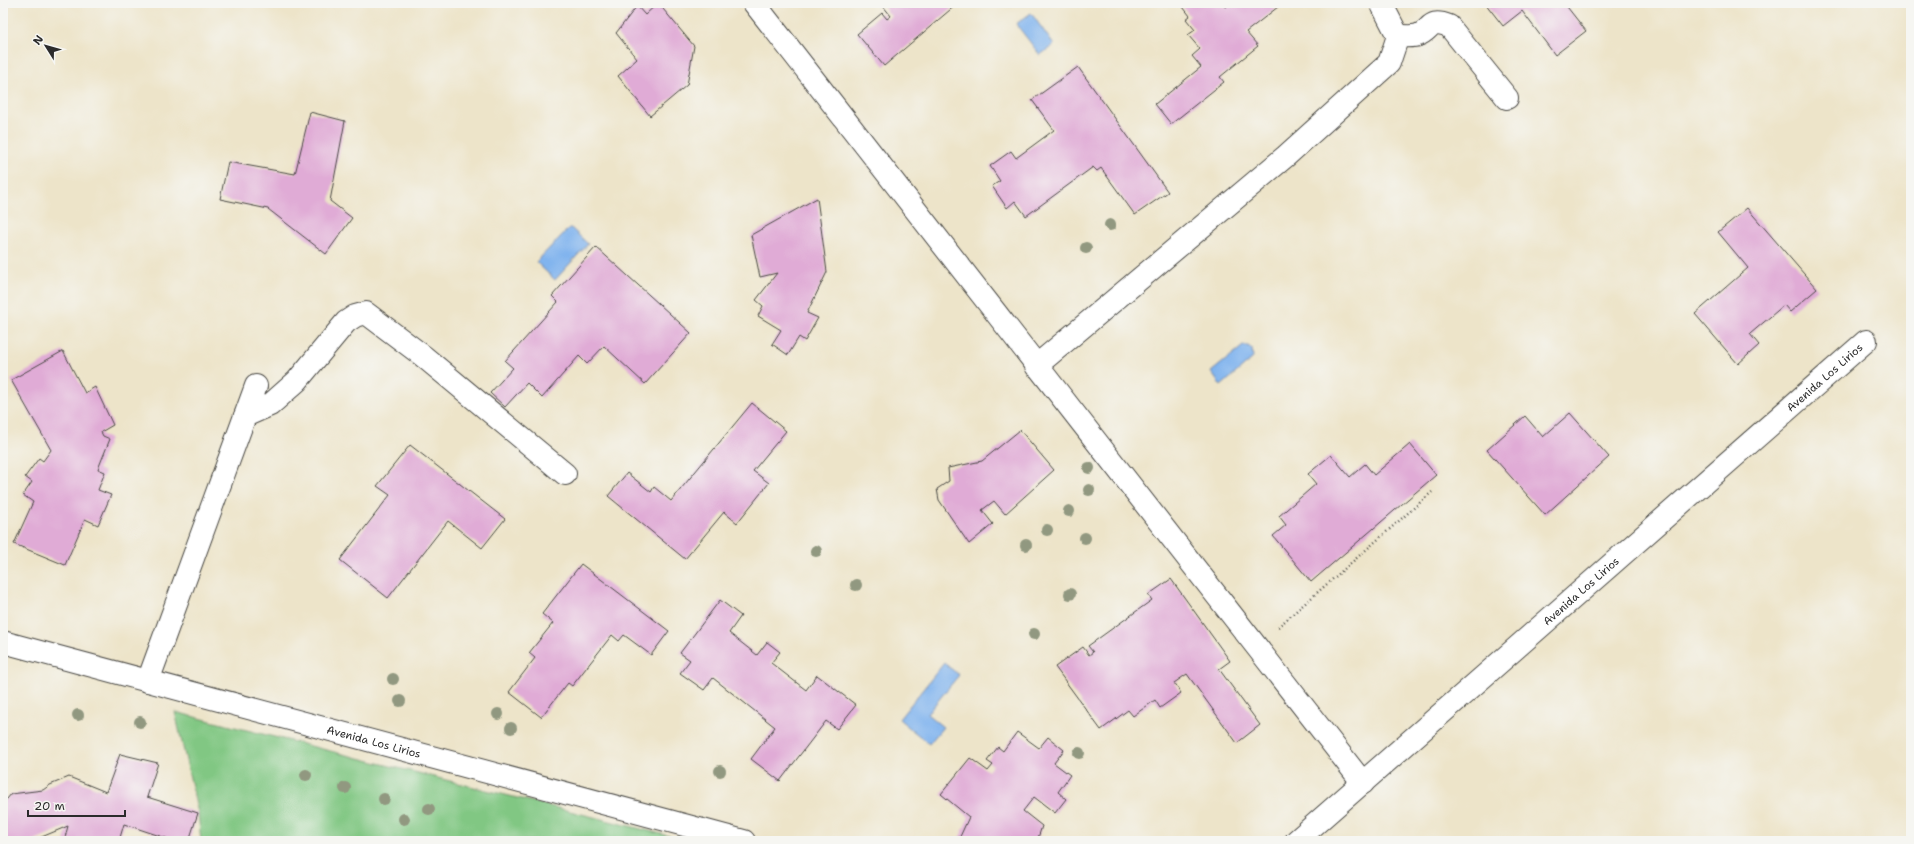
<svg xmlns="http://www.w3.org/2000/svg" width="1914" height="844" viewBox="0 0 1914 844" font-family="'Shantell Sans',sans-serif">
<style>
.green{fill:#81c783;stroke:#567957}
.water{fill:#81b4ee;stroke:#56708c}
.building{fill:#e0abd6}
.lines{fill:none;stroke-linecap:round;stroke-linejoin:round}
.street-casing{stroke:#484743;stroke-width:24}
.path{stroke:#484743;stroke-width:2.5;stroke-dasharray:1 3;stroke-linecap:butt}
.street{stroke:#fff;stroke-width:22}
.tree{fill:#919880}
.labels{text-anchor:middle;stroke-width:3;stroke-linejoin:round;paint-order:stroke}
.street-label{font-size:11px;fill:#2b2b2b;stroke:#f6f6f2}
</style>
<rect width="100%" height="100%" fill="#f6f6f2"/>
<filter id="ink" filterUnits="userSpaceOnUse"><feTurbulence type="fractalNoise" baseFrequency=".025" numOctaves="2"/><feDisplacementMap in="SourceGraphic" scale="8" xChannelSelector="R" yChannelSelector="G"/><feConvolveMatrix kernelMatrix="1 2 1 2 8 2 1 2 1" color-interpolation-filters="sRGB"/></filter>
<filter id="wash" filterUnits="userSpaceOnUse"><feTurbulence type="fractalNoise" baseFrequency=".012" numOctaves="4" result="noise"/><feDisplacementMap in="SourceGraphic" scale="16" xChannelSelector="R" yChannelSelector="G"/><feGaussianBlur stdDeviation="0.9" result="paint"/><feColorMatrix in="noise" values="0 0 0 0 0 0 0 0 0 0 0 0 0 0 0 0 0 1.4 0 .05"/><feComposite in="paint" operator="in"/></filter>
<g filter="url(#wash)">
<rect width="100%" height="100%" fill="#ede4c9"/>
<polygon class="green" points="175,712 689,841 201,841 198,813"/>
<g class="water">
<polygon points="1031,13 1054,45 1040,55 1016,24"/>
<polygon points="570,227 588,244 555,280 536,262"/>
<polygon points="1243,346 1248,346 1252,349 1253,358 1221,386 1211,372"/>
<polygon points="944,663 959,675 927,714 943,727 929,744 899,719"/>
</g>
<g id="blocks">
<g class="building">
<polygon points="658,3 694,46 687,85 650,116 618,76 637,59 616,33 637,6 645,15"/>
<polygon points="887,3 957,3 957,4 884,66 857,34 882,13 887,19 891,16 883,6"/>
<polygon points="1180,3 1222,3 1225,7 1231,3 1283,3 1246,32 1258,46 1220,77 1224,82 1171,124 1155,104 1201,67 1192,56 1200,49 1188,35 1195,30 1186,19 1190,16"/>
<polygon points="1485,3 1564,3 1586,31 1555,55 1522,11 1503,26"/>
<polygon points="1078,67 1168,192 1135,215 1101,168 1097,171 1093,167 1026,216 1015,201 1007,208 992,186 1000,181 990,166 1011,151 1016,158 1054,130 1032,100"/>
<polygon points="310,112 345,121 330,201 352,218 326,254 268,209 220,199 228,162 295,174"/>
<polygon points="817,198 827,272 807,313 818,318 805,341 799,337 788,355 772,344 781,330 758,316 763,306 756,300 777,273 760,277 751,235"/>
<polygon points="1747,208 1817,289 1790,312 1784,305 1750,334 1759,345 1738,364 1695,314 1748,268 1718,232"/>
<polygon points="596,247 691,333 645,384 604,346 587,364 579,356 542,398 527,383 505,407 490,393 513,368 505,361 558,302 552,296"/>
<polygon points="63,351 85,393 95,387 113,425 101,432 103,436 110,439 98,469 105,472 98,490 111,495 98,525 85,519 65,565 14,544 33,502 23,495 32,482 25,477 39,458 43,461 51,450 11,380"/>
<polygon points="752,403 786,431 753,471 769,483 737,523 724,512 685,559 608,496 627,473 651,492 654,487 671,501"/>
<polygon points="1570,413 1609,457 1545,515 1487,450 1525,416 1543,437"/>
<polygon points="1020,430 1054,470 1005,514 994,501 982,510 993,524 969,544 939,500 937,489 949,481 948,468 982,461"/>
<polygon points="1410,444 1436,475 1311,582 1273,536 1286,525 1279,516 1316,484 1308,474 1331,455 1350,477 1365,464 1374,475"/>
<polygon points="410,445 505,519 482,548 448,521 388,598 340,560 390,495 377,486"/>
<polygon points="581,564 669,631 651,655 624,635 619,641 612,635 572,686 568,683 541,717 509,692 535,658 529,653 553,623 542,614"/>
<polygon points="1171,579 1230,661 1219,669 1260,725 1237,743 1187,674 1174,683 1181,693 1160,708 1155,700 1133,716 1128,710 1101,730 1055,667 1083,647 1089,655 1093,652 1088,646 1152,600 1148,595"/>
<polygon points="720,600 741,616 729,633 757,655 767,642 780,652 771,663 806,690 817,675 856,705 837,729 826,721 780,781 751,759 775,727 713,678 704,690 680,673 690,660 680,653"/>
<polygon points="1017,732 1039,748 1048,737 1064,750 1054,763 1070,775 1058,792 1066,799 1055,813 1034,797 1023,811 1042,826 1037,841 958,841 969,817 941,794 970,758 988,771 993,765 987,761 998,747 1003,751"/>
<polygon points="120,754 158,763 147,797 198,813 189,841 175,841 124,824 119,841 64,841 68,826 32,841 3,841 3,800 7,799 11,794 43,790 50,785 69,777 106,792"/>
</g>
</g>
</g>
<g filter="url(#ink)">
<use href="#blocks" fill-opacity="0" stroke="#484743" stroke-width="1"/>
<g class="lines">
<g class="street-casing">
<g id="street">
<polyline points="754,3 1363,783"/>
<path d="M1398,36C1404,36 1413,37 1418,35C1432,30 1428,18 1449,26L1507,98"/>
<polyline points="1036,366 1286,156 1389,63 1398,36 1381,3"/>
<polyline points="245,416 270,405 297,381 346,322 355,316 366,313 423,356 565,474"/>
<path id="s1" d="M3,642L744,841"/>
<polyline points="148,681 256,386"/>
<path id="s2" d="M1296,841L1866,341"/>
</g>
</g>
<polyline class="path" points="1278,627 1432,492"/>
<use href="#street" class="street"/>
</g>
<g class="tree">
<circle cx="1110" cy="225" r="6"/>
<circle cx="1086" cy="248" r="6"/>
<circle cx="1089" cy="468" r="6"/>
<circle cx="1089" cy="490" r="6"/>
<circle cx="1069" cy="511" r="6"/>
<circle cx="1047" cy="530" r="6"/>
<circle cx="1085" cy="538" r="6"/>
<circle cx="1026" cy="545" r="6"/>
<circle cx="816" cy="551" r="6"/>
<circle cx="856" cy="585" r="6"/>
<circle cx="1070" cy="594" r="6"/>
<circle cx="1034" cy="634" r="6"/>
<circle cx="393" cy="679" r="6"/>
<circle cx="400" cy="701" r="6"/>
<circle cx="498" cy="714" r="6"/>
<circle cx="78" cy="715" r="6"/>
<circle cx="140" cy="722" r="6"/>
<circle cx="511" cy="728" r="6"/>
<circle cx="1079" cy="753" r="6"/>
<circle cx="720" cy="771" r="6"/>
<circle cx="306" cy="775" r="6"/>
<circle cx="345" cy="788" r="6"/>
<circle cx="384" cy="799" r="6"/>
<circle cx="429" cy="809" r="6"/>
<circle cx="404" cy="819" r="6"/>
</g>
</g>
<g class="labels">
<g class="street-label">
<text dy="4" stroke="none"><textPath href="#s2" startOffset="703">Avenida Los Lirios</textPath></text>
<text dy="4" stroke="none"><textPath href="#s2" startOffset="379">Avenida Los Lirios</textPath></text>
<text dy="4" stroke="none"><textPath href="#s1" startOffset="384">Avenida Los Lirios</textPath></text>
</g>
</g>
<rect width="1914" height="844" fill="none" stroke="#f6f6f2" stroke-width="16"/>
<g transform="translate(46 46) rotate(307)" stroke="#f6f6f2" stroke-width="3" paint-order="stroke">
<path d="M0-3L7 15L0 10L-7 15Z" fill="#2b2b2b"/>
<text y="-6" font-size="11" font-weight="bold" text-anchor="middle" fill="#2b2b2b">N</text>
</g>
<path d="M28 810v6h97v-6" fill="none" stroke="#2b2b2b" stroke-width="2"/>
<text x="34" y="810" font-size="12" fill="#2b2b2b" stroke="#f6f6f2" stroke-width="3" paint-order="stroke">20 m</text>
</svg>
